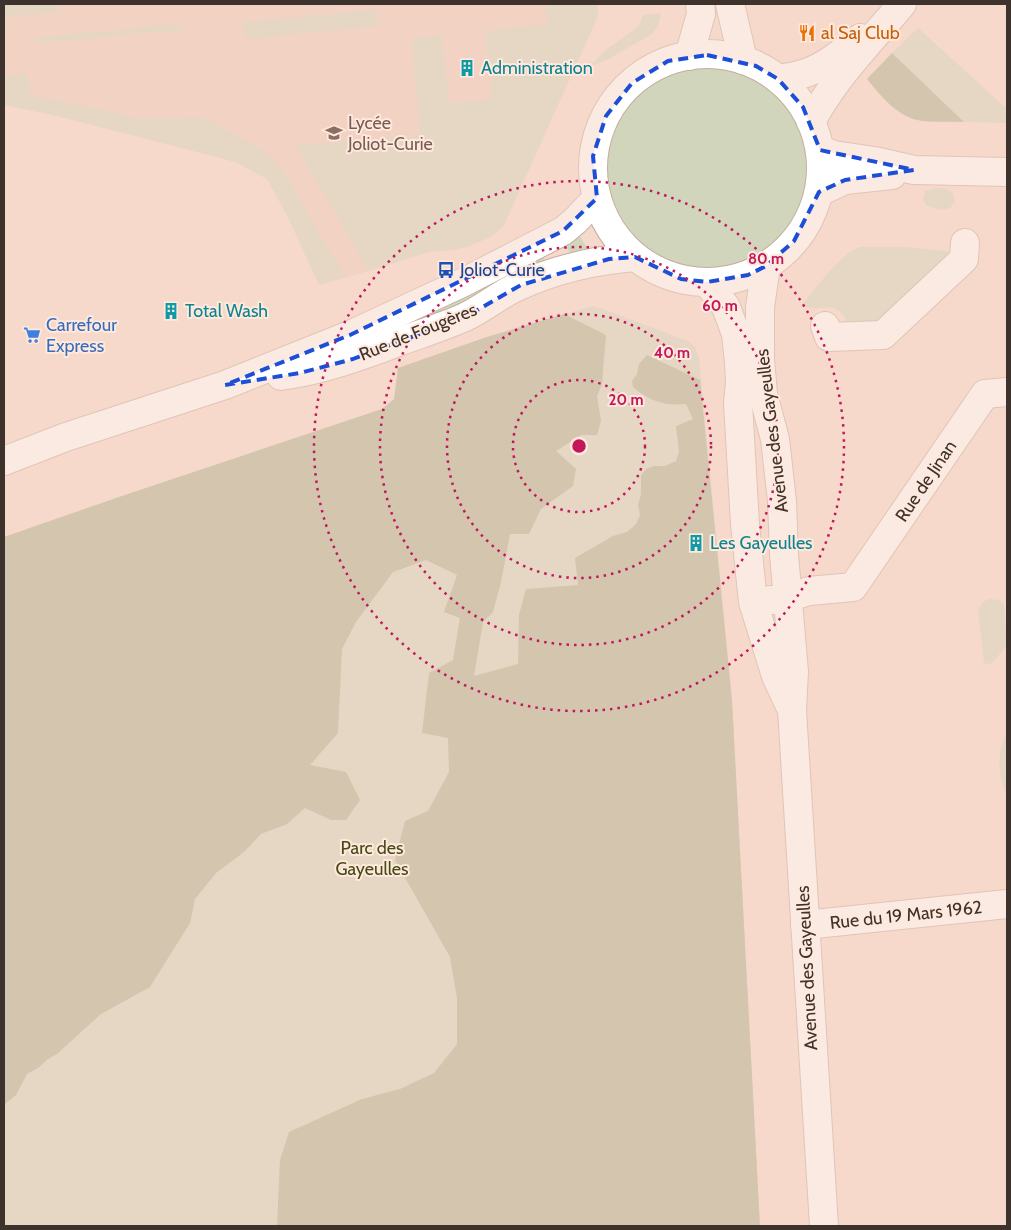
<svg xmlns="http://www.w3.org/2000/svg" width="1011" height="1230" viewBox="0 0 1011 1230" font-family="Cabin,sans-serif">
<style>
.built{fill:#eecbb9}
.green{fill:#d0d5bb}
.forest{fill:#a8ae8c}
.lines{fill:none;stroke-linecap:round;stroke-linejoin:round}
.minor-casing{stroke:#c6ac9d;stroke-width:30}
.major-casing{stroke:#c6ac9d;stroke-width:30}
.minor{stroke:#fff;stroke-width:28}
.major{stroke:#fff;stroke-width:28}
.marked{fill:none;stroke:#1d4ed8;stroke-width:4;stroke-dasharray:10 6;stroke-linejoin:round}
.ring{fill:none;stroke:#c2185b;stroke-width:2.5;stroke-dasharray:2.5 5}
.labels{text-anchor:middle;stroke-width:4;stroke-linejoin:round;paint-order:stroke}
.food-label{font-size:18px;fill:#c56008;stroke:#ffe8dc;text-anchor:start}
.culture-label{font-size:18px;fill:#0d838f;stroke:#ffe8dc;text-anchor:start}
.education-label{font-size:18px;fill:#785e54;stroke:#ffe8dc;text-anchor:start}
.transit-label{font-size:18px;fill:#164399;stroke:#ffe8dc;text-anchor:start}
.shop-label{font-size:18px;fill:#366cbe;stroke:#ffe8dc;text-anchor:start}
.street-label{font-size:18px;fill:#3d322c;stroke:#ffe8dc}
.park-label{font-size:18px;fill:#444b14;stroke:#ffe8dc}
.centre{fill:#c2185b;stroke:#ffe8dc;stroke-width:2.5}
.ring-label{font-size:15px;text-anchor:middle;font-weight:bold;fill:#c2185b;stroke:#ffe8dc;stroke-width:4;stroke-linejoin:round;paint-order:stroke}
</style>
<rect width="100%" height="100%" fill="#f5d9cb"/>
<polygon class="built" points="4,4 597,4 598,16 503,227 369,271 319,285 288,217 267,179 238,163 221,158 53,115 4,105"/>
<g class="green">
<polygon points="4,4 58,4 59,9 56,12 4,17"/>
<polygon points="545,4 597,4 598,16 503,227 491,237 467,247 453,250 429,252 369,271 296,146 420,135 412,38 442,35 449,103 492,99 486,31 547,24"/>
<polygon points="377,10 378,26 247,39 244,32 243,22"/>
<polygon points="661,13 658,26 652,34 607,60 590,66 607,49 636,28 640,24 643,15"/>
<polygon points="179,24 183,27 180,30 36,43 34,41 35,38"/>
<polygon points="918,28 1007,109 1007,123 964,122 892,53"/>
<circle cx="707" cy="169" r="104"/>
<polygon points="28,73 31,95 144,119 201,117 262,149 281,167 345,277 319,285 288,217 267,179 238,163 221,158 53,115 4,105 4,76"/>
<polygon points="939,188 946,189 953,193 955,202 950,208 939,210 926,205 923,200 925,191"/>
<polygon points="580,237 590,252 574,260 564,243"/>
<path d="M860,247H906L954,252L880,327L849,328C838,295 824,314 801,306C816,289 840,253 860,247Z"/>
<polygon points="541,253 549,266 468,304 362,347"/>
<polygon points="593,306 603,309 688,341 695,347 699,357 732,700 760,1226 4,1226 4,537 122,496 382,409 394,399 398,368 487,337"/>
<path d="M990,599L999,600L1004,605L1007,645L992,663L986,665L984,662L978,611C980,604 983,601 990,599Z"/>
<path d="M1007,733V796C998,778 996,751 1007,733Z"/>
</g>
<g class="forest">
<path d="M892,53L964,122C949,121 932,123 917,120C896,115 880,95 867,79Z"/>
<path d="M564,314L606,335L602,384L597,396L601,421L597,435H581L556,451L576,469L573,486L541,509L529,534H510L501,582L493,612L483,622L474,676L518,664L519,615L526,589L578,585L575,558L613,536L627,532L636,524L640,515L638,505L641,494V476L646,469L654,466H665L676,461L679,452L676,426L693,419L686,404C665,406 649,401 633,387L632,381L637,374L639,364L647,355L700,380L732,700L760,1226H277L280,1160L289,1132L362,1099L400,1089L434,1073L457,1044V998L450,957L395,860L405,821L428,811L449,772L448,738L422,733L429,673L453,660L460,618L444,612L457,575L426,560L393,572L356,622L342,649L338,733L310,765L346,772L360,800L346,820H331L305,808L287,824L261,834L244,852L216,873L195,899L190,923L150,987L101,1014L57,1054L48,1059L38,1068L27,1074L16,1095L4,1105V537L122,496L382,409L394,399L398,368L487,337Z"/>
</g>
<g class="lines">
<g class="minor-casing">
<g id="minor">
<polyline points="766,266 760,307 760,359 763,394 775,439 782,501 784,554 794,672 792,710 824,1226"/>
<polyline points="707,282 726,307 736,334 739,362 740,382 738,403 745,524 753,602 776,676 790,706"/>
<polyline points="825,326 829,337 883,335 964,259 965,243"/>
<polyline points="770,600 781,600 809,591 853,587 985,394 1007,392"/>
<polyline points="805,925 1007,904"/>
</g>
</g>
<g class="major-casing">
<g id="major">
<polyline points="730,4 743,60"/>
<circle cx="707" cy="168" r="114"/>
<polyline points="689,56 701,14 700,4"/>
<path d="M778,79C787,78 797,76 806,73C826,66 844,51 860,38"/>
<path d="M811,122C834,78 870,42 902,4"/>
<polyline points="820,150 834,155 874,161 914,170 1007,172"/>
<polyline points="819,192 845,180 892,175"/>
<path d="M281,376C323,370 362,356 401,341C423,333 445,326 465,317C485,308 501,293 521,285C557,269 596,260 635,257"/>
<polyline points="4,461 66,437 225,385 350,335 462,283 563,231 575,221 597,198"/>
</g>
</g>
<use href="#minor" class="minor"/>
<use href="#major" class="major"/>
</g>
<path d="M0 0H1011V1230H0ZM707,55L756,66L778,79L803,107L820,150L914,170L845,180L819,192L794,241L766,266L748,275L707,282L681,279L635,257L609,259L521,285L467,316L353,359L300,373L225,385L350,335L563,231L597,198L593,156L606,116L632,83L668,61Z" fill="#f5d9cb" fill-opacity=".55" fill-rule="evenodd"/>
<path class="marked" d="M707,55L756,66L778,79L803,107L820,150L914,170L845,180L819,192L794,241L766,266L748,275L707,282L681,279L635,257L609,259L521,285L467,316L353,359L300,373L225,385L350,335L563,231L597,198L593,156L606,116L632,83L668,61Z"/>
<g class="ring">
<circle cx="579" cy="446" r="66"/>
<circle cx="579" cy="446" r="132"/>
<circle cx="579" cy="446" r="199"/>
<circle cx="579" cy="446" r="265"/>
</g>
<defs>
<g id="restaurant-bare" transform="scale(1.35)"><path d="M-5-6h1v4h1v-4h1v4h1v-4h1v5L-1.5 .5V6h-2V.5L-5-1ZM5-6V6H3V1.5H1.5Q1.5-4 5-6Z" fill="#e8710a" stroke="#ffe8dc" stroke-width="2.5" paint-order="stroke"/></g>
<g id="building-bare" transform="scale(1.35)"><path d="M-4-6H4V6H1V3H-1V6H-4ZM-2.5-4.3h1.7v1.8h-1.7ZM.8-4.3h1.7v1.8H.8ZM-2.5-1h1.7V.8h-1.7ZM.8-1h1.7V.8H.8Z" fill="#0f9aa8" stroke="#ffe8dc" stroke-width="2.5" paint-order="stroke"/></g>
<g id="school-bare" transform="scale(1.35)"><path d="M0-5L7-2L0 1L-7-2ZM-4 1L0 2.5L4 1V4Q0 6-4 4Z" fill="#8d6e63" stroke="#ffe8dc" stroke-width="2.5" paint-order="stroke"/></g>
<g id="bus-bare" transform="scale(1.35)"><path d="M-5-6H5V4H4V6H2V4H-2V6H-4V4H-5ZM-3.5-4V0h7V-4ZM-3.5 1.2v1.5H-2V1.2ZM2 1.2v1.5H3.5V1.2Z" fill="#1a4fb4" stroke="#ffe8dc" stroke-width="2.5" paint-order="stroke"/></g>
<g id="supermarket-bare" transform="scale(1.35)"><path d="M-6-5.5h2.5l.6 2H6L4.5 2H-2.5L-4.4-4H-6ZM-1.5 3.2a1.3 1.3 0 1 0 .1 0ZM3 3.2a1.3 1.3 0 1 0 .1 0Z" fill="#3f7fe0" stroke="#ffe8dc" stroke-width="2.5" paint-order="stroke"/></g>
</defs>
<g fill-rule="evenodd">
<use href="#restaurant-bare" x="807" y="33"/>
<use href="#building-bare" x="467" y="68"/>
<use href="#school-bare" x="334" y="133"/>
<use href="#bus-bare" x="446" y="270"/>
<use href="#building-bare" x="171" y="311"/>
<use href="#supermarket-bare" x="32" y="335"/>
<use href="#building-bare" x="696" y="543"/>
</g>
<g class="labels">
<g class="food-label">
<text x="821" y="39">al Saj Club</text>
</g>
<g class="culture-label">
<text x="481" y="74">Administration</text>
<text x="185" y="317">Total Wash</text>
<text x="710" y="549">Les Gayeulles</text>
</g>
<g class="education-label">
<text x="348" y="129">Lycée<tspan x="348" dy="21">Joliot-Curie</tspan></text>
</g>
<g class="transit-label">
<text x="460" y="276">Joliot-Curie</text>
</g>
<g class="shop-label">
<text x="46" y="331">Carrefour<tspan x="46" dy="21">Express</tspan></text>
</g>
<g class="street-label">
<text transform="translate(418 332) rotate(-22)" y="6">Rue de Fougères</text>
<text transform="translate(772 431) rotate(-97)" y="6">Avenue des Gayeulles</text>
<text transform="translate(926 481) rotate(-56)" y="6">Rue de Jinan</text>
<text transform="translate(906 915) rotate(-6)" y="6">Rue du 19 Mars 1962</text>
<text transform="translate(807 968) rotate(-93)" y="6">Avenue des Gayeulles</text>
</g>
<g class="park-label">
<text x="372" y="854">Parc des<tspan x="372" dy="21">Gayeulles</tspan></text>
</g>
</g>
<circle cx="579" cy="446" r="8" class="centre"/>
<g class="ring-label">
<text x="766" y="264">80 m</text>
<text x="720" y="311">60 m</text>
<text x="672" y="358">40 m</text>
<text x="626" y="405">20 m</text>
</g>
<rect width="1011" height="1230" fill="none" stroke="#3d322c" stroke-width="10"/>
</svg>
